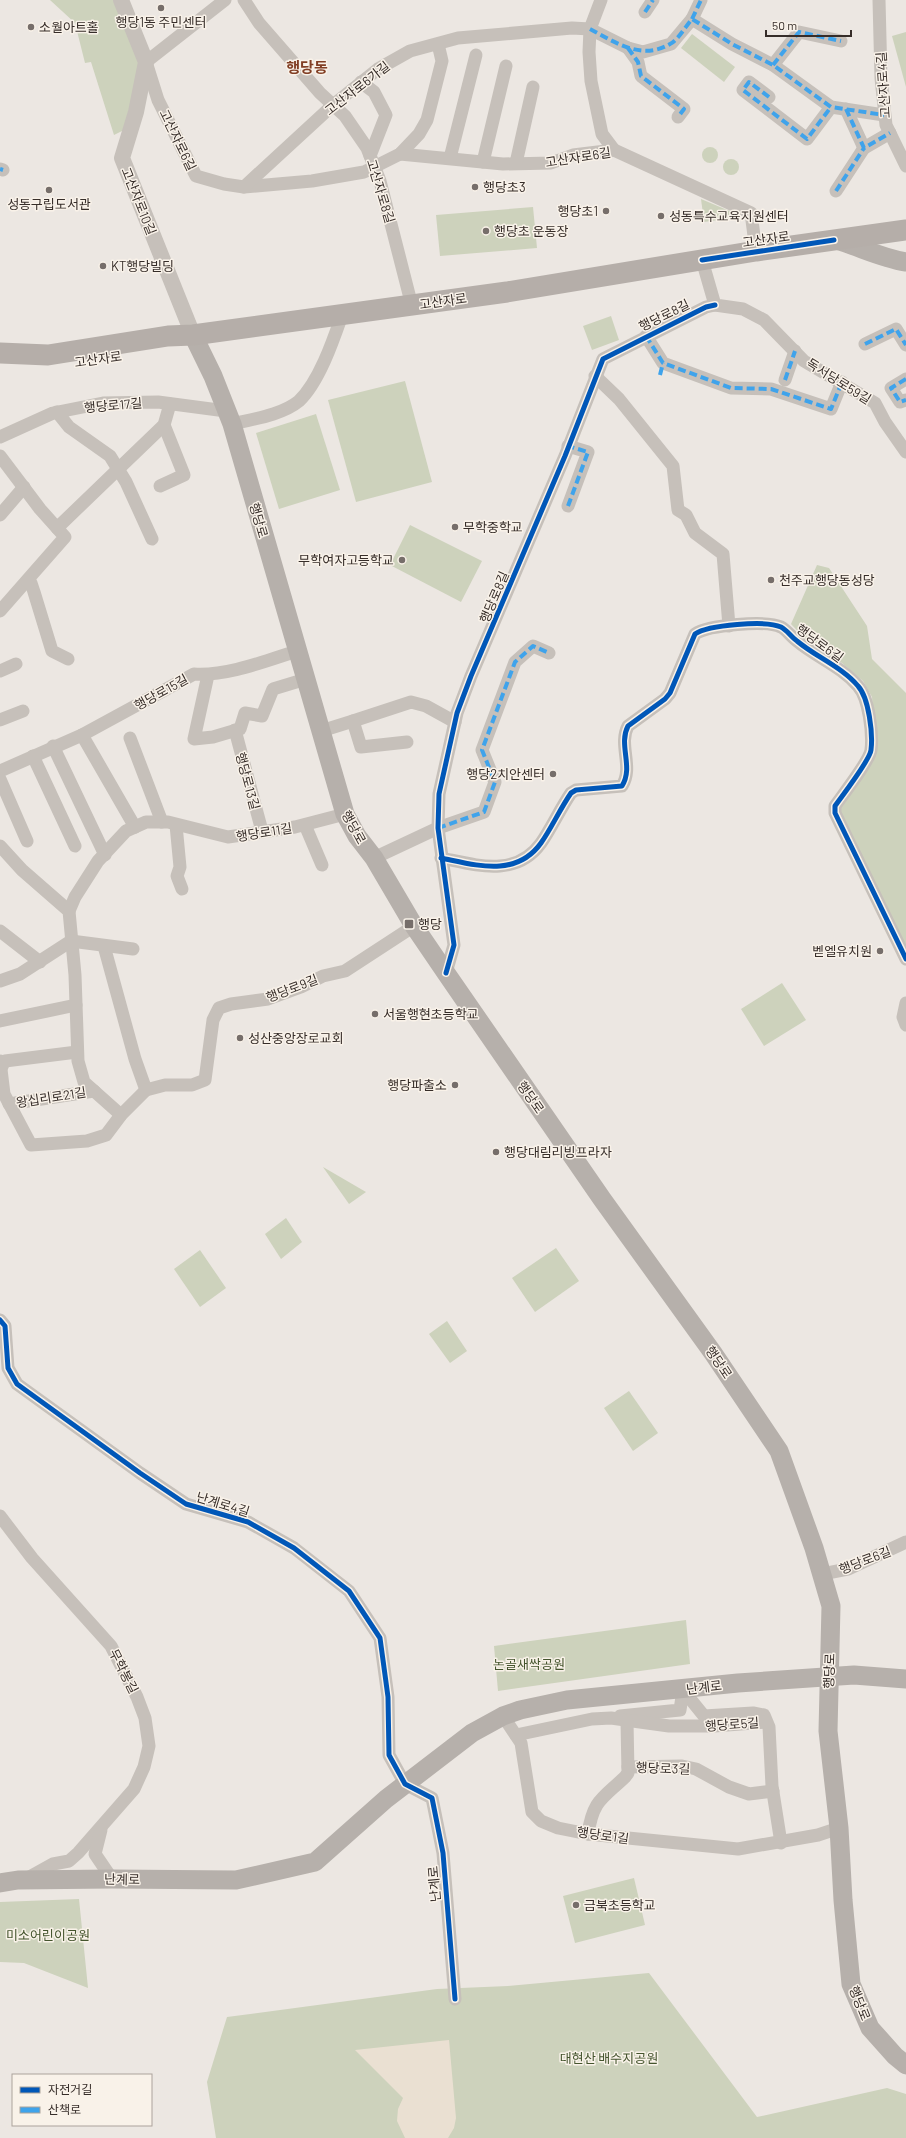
<svg xmlns="http://www.w3.org/2000/svg" width="906" height="2138" viewBox="0 0 906 2138" font-family="Barlow,'Noto Sans KR',sans-serif">
<style>
.green{fill:#cdd2bc}
.plaza{fill:#eae0d2}
.lines{fill:none;stroke-linecap:round;stroke-linejoin:round}
.minor{stroke:#c6c0ba;stroke-width:13}
.tertiary{stroke:#c6c0ba;stroke-width:16}
.secondary{stroke:#b6b0ab;stroke-width:19}
.primary{stroke:#b5aea9;stroke-width:21}
.quiet{stroke:#3fa3eb;stroke-width:4;stroke-dasharray:8 4;stroke-linecap:butt}
.cycleway-casing{stroke:#f9f2e9;stroke-width:8}
.cycleway{stroke:#0057b8;stroke-width:5}
.poi-dot{fill:#766e6a;stroke:#f9f2e9;stroke-width:1.5}
.labels{text-anchor:middle;stroke-width:3;stroke-linejoin:round;paint-order:stroke}
.poi-label{font-size:13px;fill:#362d29;stroke:#f9f2e9;text-anchor:start}
.street-label{font-size:13px;fill:#362d29;stroke:#f9f2e9}
.park-label{font-size:13px;fill:#44542d;stroke:#f9f2e9}
.quarter-label{font-size:15px;font-weight:bold;fill:#823f25;stroke:#f9f2e9}
</style>
<rect width="100%" height="100%" fill="#ece7e2"/>
<g class="green">
<polygon points="50,0 116,0 140,63 124,130 114,135 91,62 85,63 75,23"/>
<polygon points="906,32 906,87 892,36"/>
<polygon points="692,34 735,67 724,82 681,48"/>
<circle cx="710" cy="155" r="8"/>
<circle cx="731" cy="167" r="8"/>
<polygon points="701,199 732,212 733,218 704,222"/>
<polygon points="533,207 537,248 440,256 436,215"/>
<polygon points="611,316 619,340 592,350 583,326"/>
<polygon points="405,381 432,482 356,502 328,400"/>
<polygon points="316,414 340,490 279,509 256,433"/>
<polygon points="410,525 482,561 461,602 390,565"/>
<polygon points="817,565 829,568 867,626 872,659 906,693 906,946 840,813 840,807 875,745 872,697 863,681 842,663 808,642 791,624"/>
<polygon points="782,983 806,1020 764,1046 741,1009"/>
<polygon points="323,1167 366,1192 349,1204"/>
<polygon points="286,1218 302,1242 281,1259 265,1234"/>
<polygon points="556,1248 579,1281 535,1312 512,1278"/>
<polygon points="200,1250 226,1288 200,1307 174,1269"/>
<polygon points="447,1321 467,1351 450,1363 429,1334"/>
<polygon points="629,1391 658,1433 633,1451 604,1408"/>
<polygon points="686,1620 690,1664 498,1691 494,1646"/>
<polygon points="634,1878 645,1925 575,1943 563,1896"/>
<polygon points="79,1899 88,1988 24,1963 0,1962 0,1902"/>
<polygon points="649,1973 757,2117 887,2088 906,2094 906,2138 216,2138 207,2082 227,2017 437,1989 508,1986"/>
</g>
<polygon class="plaza" points="449,2040 456,2118 454,2128 448,2138 405,2138 397,2121 398,2109 403,2098 355,2050"/>
<g class="lines">
<g class="minor">
<polyline points="225,0 146,62 158,100 196,176 224,184 244,187 312,181 364,172 400,154 419,134 427,120 442,61 438,44"/>
<polyline points="244,0 259,23 320,93 345,116 367,148 380,181 412,306"/>
<polyline points="601,0 590,29 589,52 591,81 602,134 614,150"/>
<polyline points="879,0 881,78 886,125 906,166"/>
<polyline points="645,12 653,0"/>
<polyline points="692,19 701,0"/>
<polyline points="628,48 638,62 641,76 684,109 678,117"/>
<polyline points="773,65 799,32 841,41"/>
<polyline points="361,82 374,92 386,115 370,156"/>
<polyline points="769,97 749,82 743,90 807,139 831,107"/>
<polyline points="846,109 864,148 890,133"/>
<polyline points="400,154 503,164 551,163 573,155 614,150 751,213 756,251"/>
<polyline points="450,158 476,55"/>
<polyline points="483,162 506,66"/>
<polyline points="516,163 533,87"/>
<polyline points="0,169 3,170"/>
<polyline points="244,187 333,105 378,69 410,51 458,38 572,28 590,29 628,48 643,52 671,44 692,19 732,44 773,65 831,107 884,115"/>
<polyline points="836,191 864,148"/>
<polyline points="702,260 715,305 743,309 764,320 804,361 875,403 885,422 906,452"/>
<polyline points="646,336 663,363 731,388 771,389 831,409 842,382"/>
<polyline points="865,344 896,329 906,345"/>
<polyline points="595,376 619,399 673,466 678,510 686,515 695,533 723,554 729,626"/>
<polyline points="906,379 891,388 900,402 906,400"/>
<polyline points="785,380 795,351"/>
<polyline points="57,412 69,427 110,456 126,482 152,539"/>
<path d="M232,424C253,419 282,415 299,401C319,382 333,341 342,315"/>
<polyline points="0,437 53,413 103,403 158,402 226,411"/>
<polyline points="0,456 40,509 65,537 0,611"/>
<polyline points="160,486 184,475 164,425"/>
<polyline points="568,506 588,452 568,446"/>
<polyline points="0,515 24,487"/>
<polyline points="57,528 164,425 170,404"/>
<polyline points="27,581 31,583 34,592 52,651 68,659"/>
<polyline points="0,671 16,664"/>
<polyline points="208,675 194,739 213,737 240,729 245,713 262,716 273,689 306,679"/>
<polyline points="0,720 23,711"/>
<polyline points="353,721 411,702 426,706 455,722"/>
<polyline points="235,730 262,831"/>
<polyline points="321,731 353,721 361,747 407,742"/>
<polyline points="82,735 135,827"/>
<polyline points="130,738 162,822"/>
<polyline points="53,746 105,855"/>
<polyline points="33,756 75,846"/>
<path d="M0,771L82,735L194,674C228,676 265,661 297,651"/>
<polyline points="0,779 27,841"/>
<polyline points="176,825 180,867 177,876 182,889"/>
<polyline points="305,825 322,865"/>
<polyline points="0,846 22,870 69,911 75,975 78,1061 84,1082 121,1115"/>
<polyline points="374,858 438,828 484,812 495,782 482,750 515,662 533,646 549,653"/>
<path d="M441,858C476,865 516,878 541,843C551,829 560,809 571,793L576,790L622,786C634,767 618,745 628,726L665,699L670,693L695,634C708,625 766,620 781,627C787,630 791,637 797,641C816,657 842,667 858,686C869,698 873,734 871,750C870,760 842,796 835,806V813L906,959"/>
<polyline points="69,911 75,897 98,861 126,831 146,822 168,822 228,837 295,827 345,814"/>
<polyline points="0,931 40,962"/>
<polyline points="104,946 135,1059 146,1090"/>
<polyline points="446,973 454,945 438,828 439,794 457,713 471,676 565,456 603,359 706,307 715,305"/>
<polyline points="0,981 20,974 71,941 133,949"/>
<polyline points="906,1003 903,1017 906,1025"/>
<polyline points="0,1021 76,1005"/>
<polyline points="0,1061 4,1094 31,1145 87,1141 106,1135 121,1115 146,1090 165,1085 192,1085 205,1080 213,1020 219,1008 231,1004 268,999 301,987 323,976 345,971 414,926"/>
<polyline points="1,1068 5,1061 77,1052"/>
<polyline points="9,1104 94,1091"/>
<polyline points="0,1320 5,1326 8,1368 17,1384 140,1473 186,1504 248,1522 294,1548 349,1591 380,1638 388,1697 389,1755 405,1784 432,1798 443,1853 455,1999"/>
<polyline points="0,1516 32,1558 111,1646 137,1697 145,1718 149,1746 144,1767 134,1789 78,1853 69,1861 53,1864 26,1879"/>
<polyline points="822,1574 848,1569 906,1542"/>
<polyline points="683,1690 704,1716 753,1713 764,1715 769,1727 772,1786 781,1843"/>
<polyline points="503,1716 521,1743 532,1812 541,1821 558,1828 588,1834 738,1849 818,1835 839,1828"/>
<polyline points="620,1716 680,1710 683,1690"/>
<polyline points="516,1735 592,1719 611,1718 669,1726 714,1726 766,1722"/>
<polyline points="628,1767 682,1766 696,1769 729,1787 749,1794 773,1791"/>
<polyline points="101,1830 95,1854 112,1879"/>
<path d="M588,1834C593,1800 602,1799 625,1777L628,1773L627,1721"/>
</g>
<polyline class="tertiary" points="121,0 146,62 136,112 122,158 193,335"/>
<g class="secondary">
<path d="M836,240C860,247 881,258 906,262"/>
<polyline points="193,335 213,376 232,424 345,814 357,836 374,858 414,926 446,973 602,1199 713,1353 779,1451 814,1548 831,1606 828,1731 839,1828 843,1900 851,1984 870,2028 895,2056 906,2065"/>
<polyline points="0,1883 18,1880 112,1879 236,1880 315,1862 386,1799 472,1733 503,1716 520,1710 567,1700 738,1683 854,1675 906,1679"/>
</g>
<polyline class="primary" points="0,353 48,355 168,336 193,335 507,292 756,251 906,230"/>
<g class="quiet">
<polyline points="645,12 653,0"/>
<polyline points="692,19 701,0"/>
<path d="M590,29C615,42 641,61 670,44C678,40 686,26 692,19L732,44L773,65L831,107L884,115"/>
<polyline points="628,48 638,62 641,76 684,109 678,117"/>
<polyline points="773,65 799,32 841,41"/>
<polyline points="769,97 749,82 743,90 807,139 831,107"/>
<polyline points="846,109 864,148 890,133"/>
<polyline points="0,169 3,170"/>
<polyline points="836,191 864,148"/>
<polyline points="646,336 663,363 731,388 771,389 831,409 842,382"/>
<polyline points="865,344 896,329 906,345"/>
<polyline points="660,375 663,363"/>
<polyline points="906,379 891,388 900,402 906,400"/>
<polyline points="785,380 795,351"/>
<polyline points="568,506 588,452 568,446"/>
<polyline points="438,828 484,812 495,782 482,750 515,662 533,646 549,653"/>
</g>
<g class="cycleway-casing">
<g id="cycleway">
<polyline points="702,260 834,240"/>
<path d="M441,858C476,865 516,878 541,843C551,829 560,809 571,793L576,790L622,786C634,767 618,745 628,726L665,699L670,693L695,634C708,625 766,620 781,627C787,630 791,637 797,641C816,657 842,667 858,686C869,698 873,734 871,750C870,760 842,796 835,806V813L906,959"/>
<polyline points="446,973 454,945 438,828 439,794 457,713 471,676 565,456 603,359 706,307 715,305"/>
<polyline points="0,1320 5,1326 8,1368 17,1384 140,1473 186,1504 248,1522 294,1548 349,1591 380,1638 388,1697 389,1755 405,1784 432,1798 443,1853 455,1999"/>
</g>
</g>
<use href="#cycleway" class="cycleway"/>
</g>
<g class="poi-dot">
<circle cx="161" cy="8" r="4"/>
<circle cx="31" cy="27" r="4"/>
<circle cx="475" cy="187" r="4"/>
<circle cx="49" cy="190" r="4"/>
<circle cx="606" cy="211" r="4"/>
<circle cx="661" cy="216" r="4"/>
<circle cx="486" cy="231" r="4"/>
<circle cx="103" cy="266" r="4"/>
<circle cx="455" cy="527" r="4"/>
<circle cx="402" cy="560" r="4"/>
<circle cx="771" cy="580" r="4"/>
<circle cx="553" cy="774" r="4"/>
<rect x="404" y="919" width="10" height="10" rx="2"/>
<circle cx="880" cy="951" r="4"/>
<circle cx="375" cy="1014" r="4"/>
<circle cx="240" cy="1038" r="4"/>
<circle cx="455" cy="1085" r="4"/>
<circle cx="496" cy="1152" r="4"/>
<circle cx="576" cy="1905" r="4"/>
</g>
<g class="labels">
<g class="poi-label">
<text x="161" y="27" text-anchor="middle">행당1동 주민센터</text>
<text x="39" y="32">소월아트홀</text>
<text x="483" y="192">행당초3</text>
<text x="49" y="209" text-anchor="middle">성동구립도서관</text>
<text x="598" y="216" text-anchor="end">행당초1</text>
<text x="669" y="221">성동특수교육지원센터</text>
<text x="494" y="236">행당초 운동장</text>
<text x="111" y="271">KT행당빌딩</text>
<text x="463" y="532">무학중학교</text>
<text x="394" y="565" text-anchor="end">무학여자고등학교</text>
<text x="779" y="585">천주교행당동성당</text>
<text x="545" y="779" text-anchor="end">행당2치안센터</text>
<text x="418" y="929">행당</text>
<text x="872" y="956" text-anchor="end">벧엘유치원</text>
<text x="383" y="1019">서울행현초등학교</text>
<text x="248" y="1043">성산중앙장로교회</text>
<text x="447" y="1090" text-anchor="end">행당파출소</text>
<text x="504" y="1157">행당대림리빙프라자</text>
<text x="584" y="1910">금북초등학교</text>
</g>
<g class="street-label">
<text transform="translate(883 85) rotate(-94)" y="5">고산자로4길</text>
<text transform="translate(357 88) rotate(-38)" y="5">고산자로6가길</text>
<text transform="translate(178 140) rotate(64)" y="5">고산자로6길</text>
<text transform="translate(578 157) rotate(-9)" y="5">고산자로6길</text>
<text transform="translate(381 191) rotate(73)" y="5">고산자로8길</text>
<text transform="translate(139 201) rotate(68)" y="5">고산자로10길</text>
<text transform="translate(766 239) rotate(-8)" y="5">고산자로</text>
<text transform="translate(443 301) rotate(-8)" y="5">고산자로</text>
<text transform="translate(664 315) rotate(-26)" y="5">행당로8길</text>
<text transform="translate(98 359) rotate(-8)" y="5">고산자로</text>
<text transform="translate(839 381) rotate(32)" y="5">독서당로59길</text>
<text transform="translate(113 405) rotate(-5)" y="5">행당로17길</text>
<text transform="translate(259 520) rotate(74)" y="5">행당로</text>
<text transform="translate(494 597) rotate(-67)" y="5">행당로8길</text>
<text transform="translate(820 643) rotate(36)" y="5">행당로6길</text>
<text transform="translate(161 692) rotate(-29)" y="5">행당로15길</text>
<text transform="translate(248 781) rotate(75)" y="5">행당로13길</text>
<text transform="translate(354 827) rotate(61)" y="5">행당로</text>
<text transform="translate(264 832) rotate(-9)" y="5">행당로11길</text>
<text transform="translate(292 988) rotate(-21)" y="5">행당로9길</text>
<text transform="translate(51 1097) rotate(-9)" y="5">왕십리로21길</text>
<text transform="translate(531 1097) rotate(55)" y="5">행당로</text>
<text transform="translate(719 1362) rotate(56)" y="5">행당로</text>
<text transform="translate(223 1504) rotate(17)" y="5">난계로4길</text>
<text transform="translate(865 1560) rotate(-21)" y="5">행당로6길</text>
<text transform="translate(124 1671) rotate(63)" y="5">무학봉길</text>
<text transform="translate(829 1671) rotate(-88)" y="5">행당로</text>
<text transform="translate(704 1687) rotate(-7)" y="5">난계로</text>
<text transform="translate(732 1724) rotate(-4)" y="5">행당로5길</text>
<text transform="translate(663 1768) rotate(2)" y="5">행당로3길</text>
<text transform="translate(603 1835) rotate(8)" y="5">행당로1길</text>
<text transform="translate(122 1879) rotate(1)" y="5">난계로</text>
<text transform="translate(434 1884) rotate(-95)" y="5">난계로</text>
<text transform="translate(860 2003) rotate(68)" y="5">행당로</text>
</g>
<g class="park-label">
<text x="529" y="1669">논골새싹공원</text>
<text x="48" y="1940">미소어린이공원</text>
<text x="609" y="2063">대현산 배수지공원</text>
</g>
<g class="quarter-label">
<text x="307" y="73">행당동</text>
</g>
</g>
<rect x="12" y="2074" width="140" height="52" fill="#f9f2e9" stroke="#aba39c"/>
<rect x="20" y="2087" width="20" height="6" fill="#0057b8" stroke="#aba39c"/>
<text x="48" y="2094" font-size="12" fill="#362d29">자전거길</text>
<rect x="20" y="2107" width="20" height="6" fill="#3fa3eb" stroke="#aba39c"/>
<text x="48" y="2114" font-size="12" fill="#362d29">산책로</text>
<path d="M766 30v6h85v-6" fill="none" stroke="#362d29" stroke-width="2"/>
<text x="772" y="30" font-size="12" fill="#362d29" stroke="#f9f2e9" stroke-width="3" paint-order="stroke">50 m</text>
</svg>
